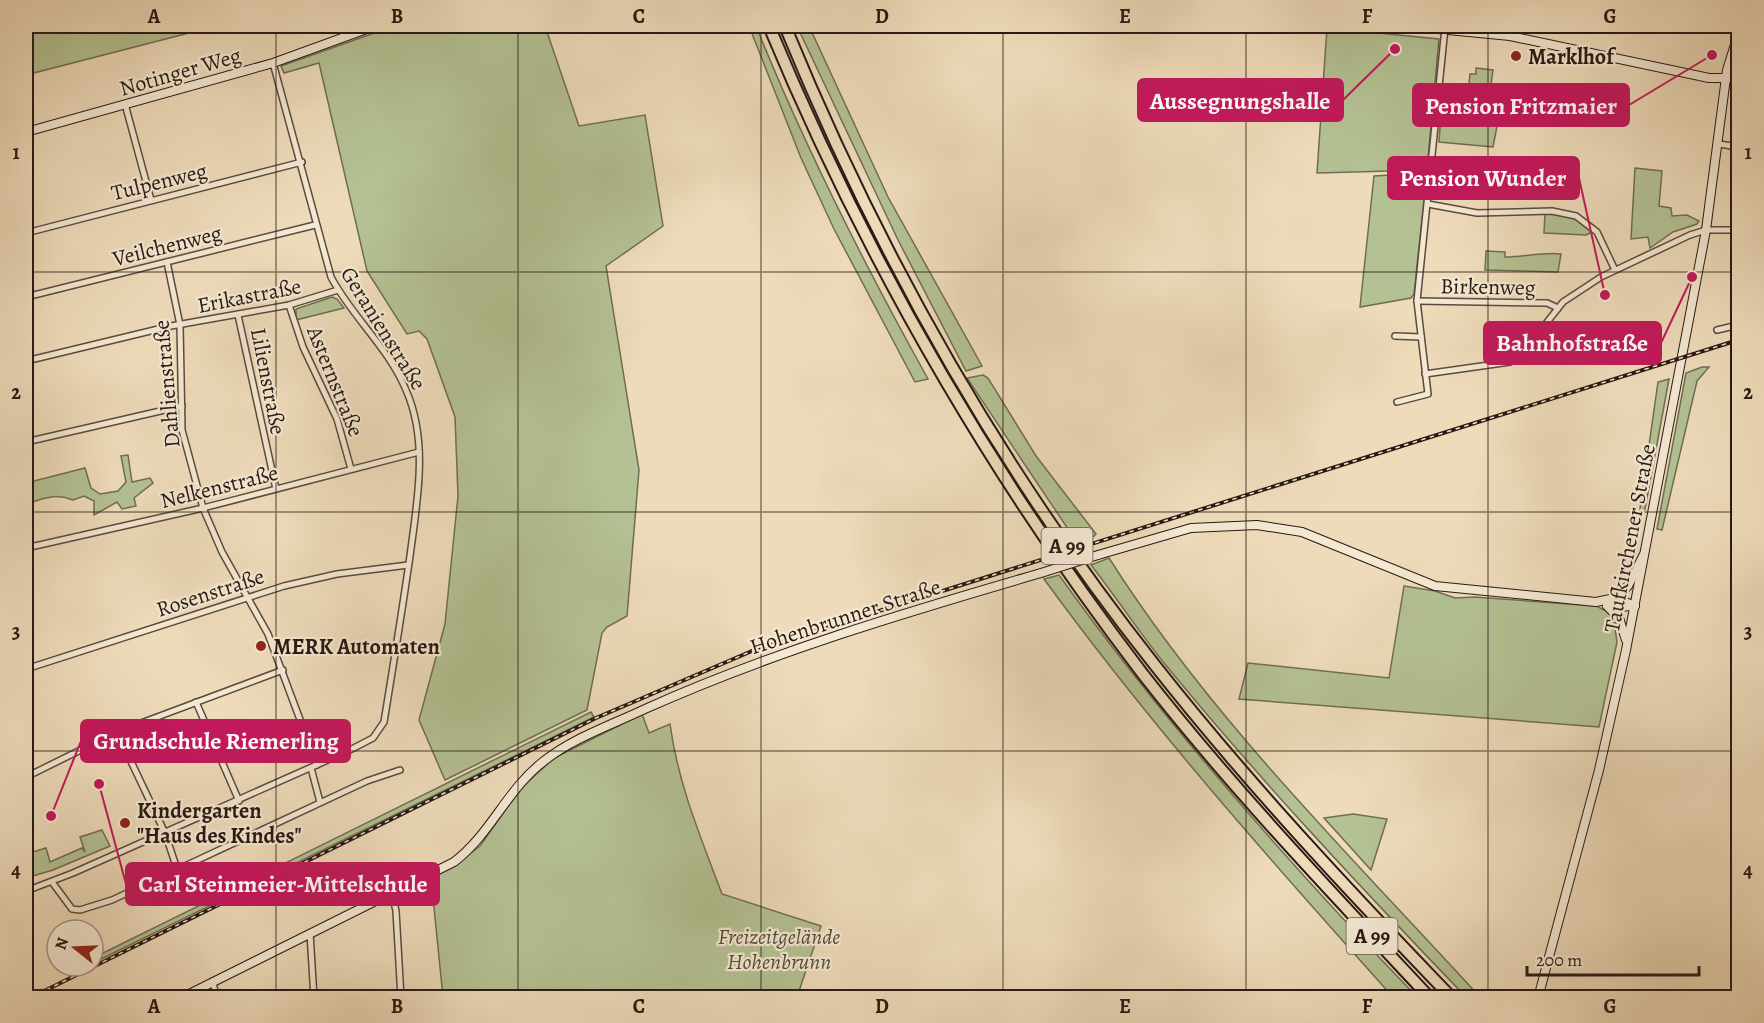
<svg xmlns="http://www.w3.org/2000/svg" width="1764" height="1023" viewBox="0 0 1764 1023" font-family="Alegreya,serif">
<style>
.green{fill:#b4c193;stroke:#6e6d54;stroke-width:1.5}
.lines{fill:none;stroke-linecap:round;stroke-linejoin:round}
.street-casing{stroke:#5a4a3e;stroke-width:8}
.secondary-casing{stroke:#281914;stroke-width:10}
.highway-casing{stroke:#281914;stroke-width:14}
.street{stroke:#f4e8d2;stroke-width:5}
.secondary{stroke:#f4e8d2;stroke-width:8}
.highway{stroke:#eedbba;stroke-width:10}
.rail-casing{stroke:#281914;stroke-width:4}
.rail{stroke:#f4e8d2;stroke-width:1.5;stroke-dasharray:4.5;stroke-linecap:butt}
.secondary-bridge-casing{stroke:#281914;stroke-width:10;stroke-linecap:butt}
.secondary-bridge{stroke:#f4e8d2;stroke-width:8}
.grid{fill:none;stroke:#281914;stroke-width:1.5;stroke-opacity:0.55}
.poi-dot{fill:#8f2418;stroke:#f4e8d2;stroke-width:2}
.labels{text-anchor:middle;stroke-width:4.5;stroke-linejoin:round;paint-order:stroke}
.shield{fill:#f4e8d2;stroke:#65574d;stroke-width:1.5}
.shield-label{font-size:21px;font-weight:bold;fill:#281914}
.poi-label{font-size:22px;font-weight:bold;fill:#281914;stroke:#f4e8d2;text-anchor:start}
.street-label{font-size:22px;fill:#281914;stroke:#f4e8d2}
.park-label{font-size:22px;font-style:italic;fill:#524b3a;stroke:#f4e8d2}
.leader{fill:none;stroke:#c2185b;stroke-width:2}
.callout-dot{fill:#c2185b;stroke:#f4e8d2;stroke-width:2}
.callout{fill:#c2185b;stroke:#c2185b;stroke-width:2}
.callout-label{font-size:24px;text-anchor:middle;font-weight:bold;fill:#fff}
.neatline{fill:none;stroke:#281914;stroke-width:2}
.grid-label{font-size:20px;text-anchor:middle;font-weight:bold;fill:#281914}
</style>
<rect width="100%" height="100%" fill="#eedbba"/>
<filter id="stains"><feTurbulence type="fractalNoise" baseFrequency=".00333" numOctaves="4"/><feColorMatrix values="0 0 0 0 .2 0 0 0 0 .09 0 0 0 0 .02 0 0 0 .5 -.17"/></filter>
<radialGradient id="worn" r=".72"><stop offset=".6" stop-color="#630" stop-opacity="0"/><stop offset="1" stop-color="#630" stop-opacity=".3"/></radialGradient>
<g class="green">
<polygon points="26,26 216,26 26,75"/>
<polygon points="394,26 545,26 579,126 645,115 663,226 606,266 639,470 627,616 607,627 602,633 587,710 445,780 419,720 445,624 458,496 455,417 427,339 419,331 407,334 367,271 319,63 284,73 281,66"/>
<path d="M749,26H756C805,148 864,264 928,379L915,382L834,229L801,158Z"/>
<polygon points="797,26 809,26 888,197 982,366 966,371 898,240"/>
<polygon points="1327,28 1439,39 1427,170 1317,173"/>
<polygon points="1476,68 1493,70 1487,112 1489,119 1498,121 1493,147 1439,142 1442,98 1467,101 1470,74 1476,74"/>
<polygon points="1635,168 1662,171 1659,206 1671,208 1672,216 1687,215 1699,221 1697,224 1673,232 1650,248 1648,237 1631,239"/>
<polygon points="1427,173 1414,294 1411,298 1360,307 1374,176"/>
<polygon points="1545,213 1574,218 1592,232 1586,235 1544,233"/>
<path d="M1486,251L1505,252V257C1524,257 1542,252 1561,254L1558,272L1485,270Z"/>
<polygon points="332,297 337,299 344,308 296,320 296,309"/>
<polygon points="1702,367 1709,367 1697,381 1662,530 1657,529 1686,373"/>
<polygon points="983,375 988,378 1036,456 1096,534 1091,539 1078,544 967,378"/>
<polygon points="1669,379 1645,509 1638,523 1658,382"/>
<path d="M128,455L132,482L150,478L153,483L134,498L136,506L122,509L117,502L94,515V501L84,496L73,500C55,493 44,498 27,504L26,516V483L85,468L91,488L100,494L118,491L126,482L121,456Z"/>
<path d="M1109,558C1211,719 1352,857 1480,997H1466C1362,889 1260,780 1164,663C1139,632 1116,597 1091,565Z"/>
<path d="M1059,575C1166,725 1289,864 1417,997H1393C1272,862 1151,726 1044,579Z"/>
<polygon points="1404,586 1435,591 1455,598 1475,597 1596,606 1613,614 1617,642 1599,727 1239,699 1248,663 1389,678"/>
<polygon points="591,712 594,717 93,963 93,958"/>
<path d="M642,714L649,733L670,724C678,784 701,838 722,894L821,926L797,997H443L431,878L456,864L480,846L520,789L554,758Z"/>
<polygon points="1353,814 1387,819 1371,870 1324,818"/>
<polygon points="102,830 110,846 53,870 26,878 26,854 46,848 50,862 82,848 85,852 80,837"/>
</g>
<g class="lines">
<g class="street-casing">
<g id="street">
<polyline points="125,104 151,200"/>
<polyline points="1719,144 1738,147"/>
<polyline points="1428,204 1477,213 1552,211 1576,216 1597,232 1615,270"/>
<polyline points="26,233 302,162"/>
<polyline points="167,262 180,325 182,430 203,508 222,552 268,634 317,765"/>
<polyline points="26,297 315,225"/>
<polyline points="1417,301 1547,303 1558,308"/>
<polyline points="289,305 303,347 337,419 351,469"/>
<polyline points="238,315 276,489"/>
<polyline points="1717,330 1738,325"/>
<polyline points="1395,336 1421,337"/>
<polyline points="26,361 171,326 289,305 338,290"/>
<polyline points="1425,374 1510,362 1533,340 1563,302 1601,277 1690,235 1706,230 1738,230"/>
<polyline points="1397,402 1428,394 1417,301 1445,28"/>
<polyline points="26,442 182,406"/>
<polyline points="26,548 203,508 419,452"/>
<polyline points="26,669 284,586 337,574 408,565"/>
<polyline points="196,702 239,801"/>
<polyline points="117,732 165,833 177,869"/>
<polyline points="311,768 320,802"/>
<polyline points="26,777 117,732 283,670"/>
<polyline points="52,882 72,909 80,910 112,900 367,781 400,770"/>
<path d="M26,891L73,873L348,751L373,738L384,722C393,667 402,612 410,556C417,502 429,442 406,390C388,347 352,317 331,277L273,63"/>
<polyline points="392,893 396,911 401,998"/>
<polyline points="310,933 314,998"/>
<polyline points="213,981 216,998"/>
</g>
</g>
<g class="secondary-casing">
<g id="secondary">
<polyline points="1407,26 1510,36 1709,78 1738,78"/>
<polyline points="26,132 273,63 375,26"/>
<polyline points="1098,555 1191,528 1257,525 1302,532 1435,586 1596,602 1615,598 1635,606"/>
<polyline points="1615,598 1628,586 1643,556"/>
<polyline points="1607,606 1619,618 1626,640"/>
<polyline points="1610,607 1635,606"/>
<path d="M181,998L454,862C491,834 507,789 544,761C573,738 611,725 645,709C772,652 907,612 1041,573"/>
<polyline points="1538,998 1599,770 1626,650 1706,230 1727,70 1738,35"/>
</g>
</g>
<g class="highway-casing">
<g id="highway">
<path d="M769,26C865,257 990,474 1142,673C1231,787 1331,892 1430,998"/>
<path d="M785,26C878,253 1001,471 1154,664C1246,781 1348,890 1452,998"/>
</g>
</g>
<use href="#street" class="street"/>
<use href="#secondary" class="secondary"/>
<use href="#highway" class="highway"/>
<g class="rail-casing">
<polyline id="rail" points="30,998 596,718 752,651 1738,340"/>
</g>
<use href="#rail" class="rail"/>
<g class="secondary-bridge-casing">
<polyline id="secondary-bridge" points="1041,573 1098,555"/>
</g>
<use href="#secondary-bridge" class="secondary-bridge"/>
</g>
<path class="grid" d="M276,26V998M518,26V998M761,26V998M1003,26V998M1246,26V998M1488,26V998M26,272H1738M26,512H1738M26,751H1738"/>
<g class="poi-dot">
<circle cx="1516" cy="56" r="6"/>
<circle cx="261" cy="646" r="6"/>
<circle cx="125" cy="823" r="6"/>
</g>
<g class="labels">
<g class="shield">
<rect x="1041.5" y="528" width="51" height="36" rx="4.5"/>
<rect x="1346.5" y="918" width="51" height="36" rx="4.5"/>
</g>
<g class="shield-label">
<text x="1067" y="553">A 99</text>
<text x="1372" y="943">A 99</text>
</g>
<g class="poi-label">
<text x="1528" y="64">Marklhof</text>
<text x="273" y="654">MERK Automaten</text>
<text x="137" y="818">Kindergarten<tspan x="137" dy="25">"Haus des Kindes"</tspan></text>
</g>
<g class="street-label">
<text transform="translate(180 71) rotate(-16)" y="8">Notinger Weg</text>
<text transform="translate(159 181) rotate(-14)" y="8">Tulpenweg</text>
<text transform="translate(167 245) rotate(-14)" y="8">Veilchenweg</text>
<text transform="translate(1488 286) rotate(1)" y="8">Birkenweg</text>
<text transform="translate(249 295) rotate(-11)" y="8">Erikastraße</text>
<text transform="translate(384 328) rotate(58)" y="8">Geranienstraße</text>
<text transform="translate(269 381) rotate(79)" y="8">Lilienstraße</text>
<text transform="translate(336 381) rotate(68)" y="8">Asternstraße</text>
<text transform="translate(166 384) rotate(-95)" y="8">Dahlienstraße</text>
<text transform="translate(219 486) rotate(-14)" y="8">Nelkenstraße</text>
<text transform="translate(1629 538) rotate(-79)" y="8">Taufkirchener Straße</text>
<text transform="translate(210 592) rotate(-18)" y="8">Rosenstraße</text>
<text transform="translate(845 616) rotate(-18)" y="8">Hohenbrunner Straße</text>
</g>
<g class="park-label">
<text x="779" y="944">Freizeitgelände<tspan x="779" dy="25">Hohenbrunn</tspan></text>
</g>
</g>
<path class="leader" d="M1395 49L1343 100M1712 55L1629 105M1605 295L1579 178M1692 277L1661 343M51 816L81 741M99 784L126 884"/>
<g class="callout-dot">
<circle cx="1395" cy="49" r="6"/>
<circle cx="1712" cy="55" r="6"/>
<circle cx="1605" cy="295" r="6"/>
<circle cx="1692" cy="277" r="6"/>
<circle cx="51" cy="816" r="6"/>
<circle cx="99" cy="784" r="6"/>
</g>
<g class="callout">
<rect x="1138" y="79" width="205" height="42" rx="6"/>
<rect x="1413" y="84" width="216" height="42" rx="6"/>
<rect x="1388" y="157" width="191" height="42" rx="6"/>
<rect x="1484" y="322" width="177" height="42" rx="6"/>
<rect x="81" y="720" width="269" height="42" rx="6"/>
<rect x="126" y="863" width="313" height="42" rx="6"/>
</g>
<g class="callout-label">
<text x="1240" y="109">Aussegnungshalle</text>
<text x="1521" y="114">Pension Fritzmaier</text>
<text x="1483" y="186">Pension Wunder</text>
<text x="1572" y="351">Bahnhofstraße</text>
<text x="216" y="749">Grundschule Riemerling</text>
<text x="283" y="892">Carl Steinmeier-Mittelschule</text>
</g>
<rect width="1764" height="1023" fill="none" stroke="#eedbba" stroke-width="66"/>
<g transform="translate(75 948) rotate(288)"><circle r="28" fill="#f4e8d2" stroke="#a29586" stroke-width="1.5"/>
<path d="M0-4.5L10 22L0 15L-10 22Z" fill="#8f2418"/>
<text y="-9" font-size="16" font-weight="bold" text-anchor="middle" fill="#281914">N</text>
</g>
<path d="M1527 966v9h172v-9" fill="none" stroke="#281914" stroke-width="3"/>
<text x="1536" y="966" font-size="18" fill="#281914" stroke="#f4e8d2" stroke-width="4.5" paint-order="stroke">200 m</text>
<rect x="33" y="33" width="1698" height="957" class="neatline"/>
<g class="grid-label">
<text x="154" y="23">A</text>
<text x="397" y="23">B</text>
<text x="639" y="23">C</text>
<text x="882" y="23">D</text>
<text x="1125" y="23">E</text>
<text x="1367" y="23">F</text>
<text x="1610" y="23">G</text>
<text x="16" y="159">1</text>
<text x="1748" y="159">1</text>
<text x="16" y="399">2</text>
<text x="1748" y="399">2</text>
<text x="16" y="638">3</text>
<text x="1748" y="638">3</text>
<text x="16" y="877">4</text>
<text x="1748" y="877">4</text>
<text x="154" y="1013">A</text>
<text x="397" y="1013">B</text>
<text x="639" y="1013">C</text>
<text x="882" y="1013">D</text>
<text x="1125" y="1013">E</text>
<text x="1367" y="1013">F</text>
<text x="1610" y="1013">G</text>
</g>
<rect width="100%" height="100%" filter="url(#stains)"/>
<rect width="100%" height="100%" fill="url(#worn)"/>
</svg>
